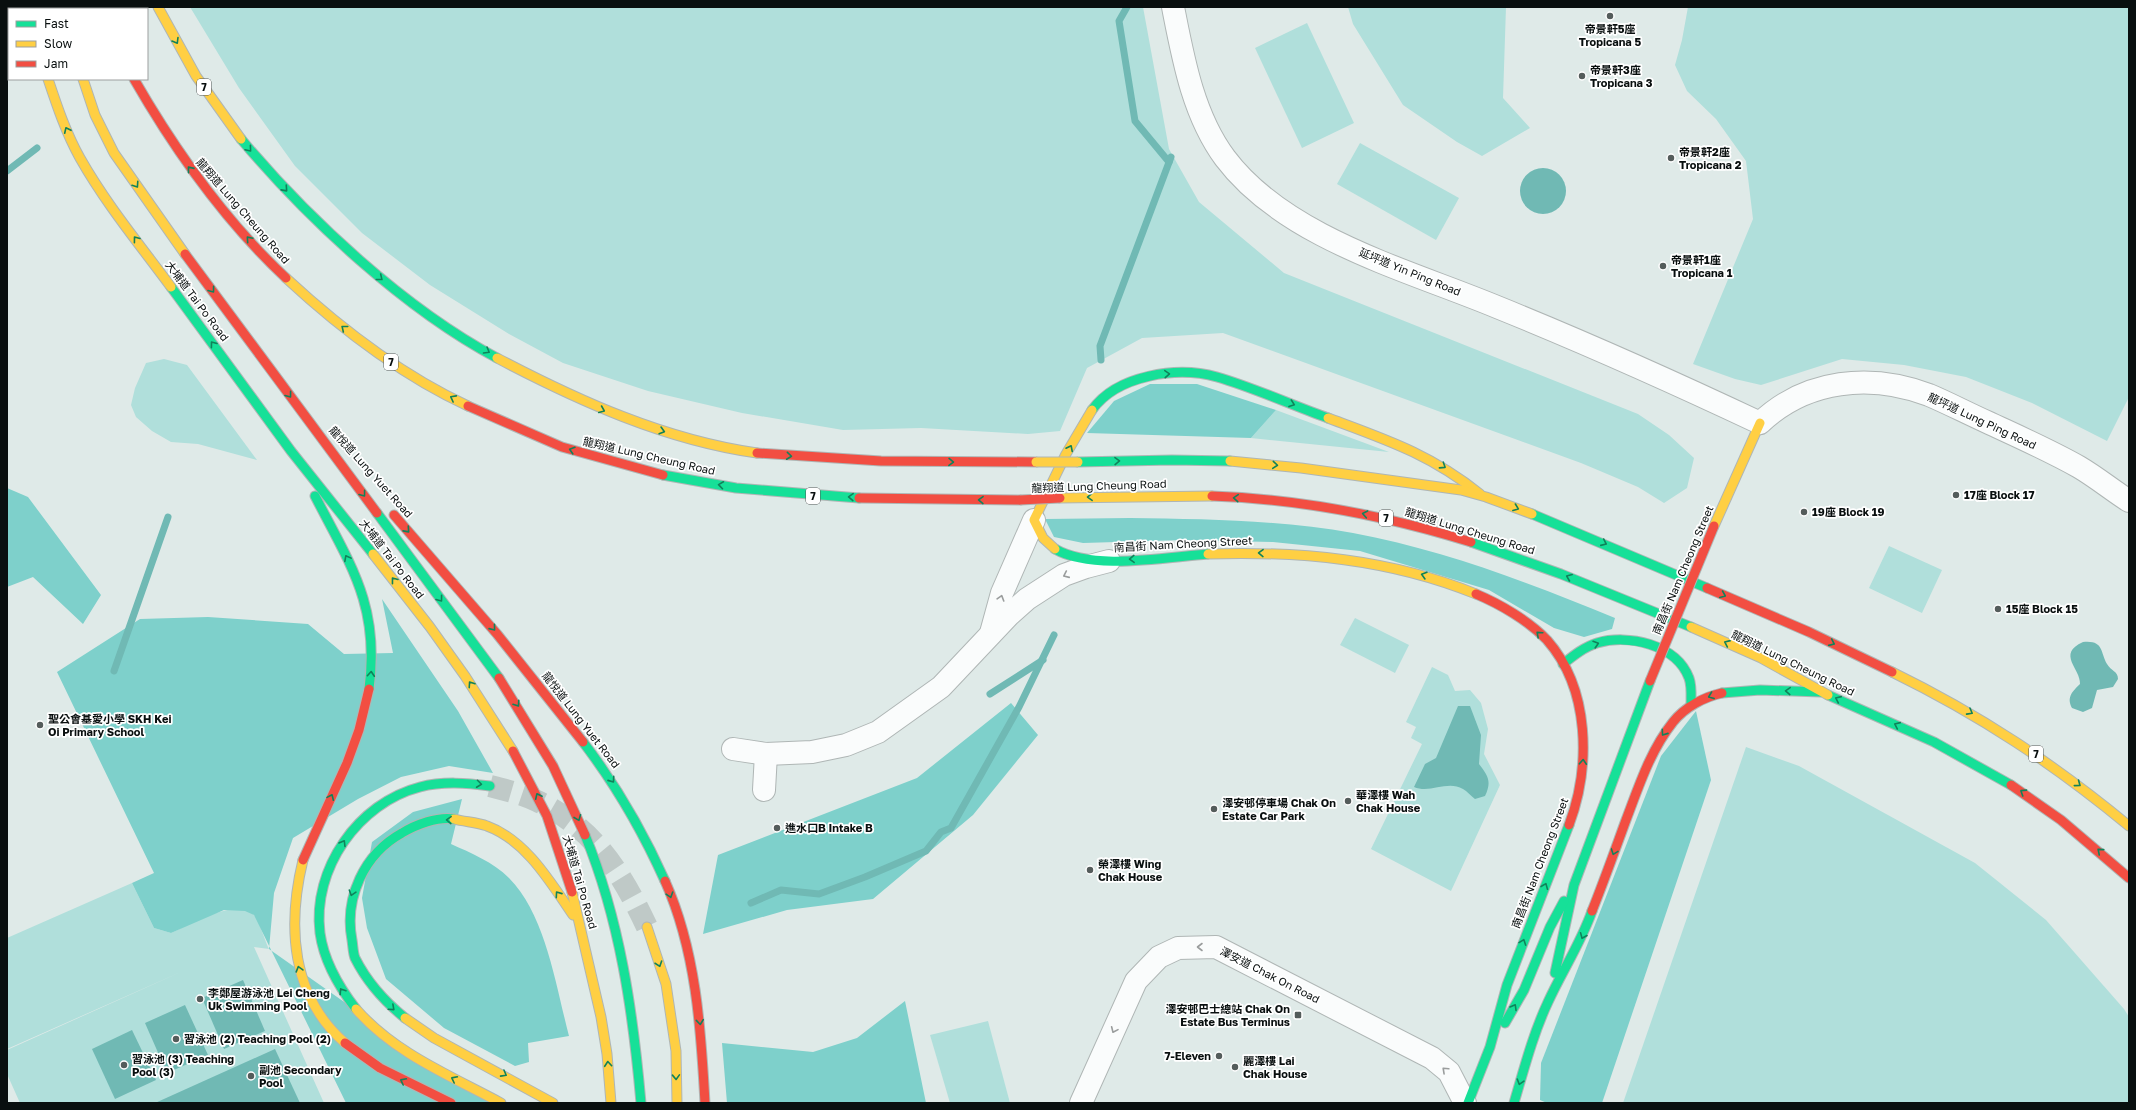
<svg xmlns="http://www.w3.org/2000/svg" width="2136" height="1110" viewBox="0 0 2136 1110" font-family="'Golos Text','Noto Sans TC',sans-serif">
<style>
.green{fill:#b0dfdb}
.forest{fill:#7ed0cb}
.water{fill:#70b9b4}
.lines{fill:none;stroke-linecap:round;stroke-linejoin:round}
.stream{stroke:#70b9b4;stroke-width:7}
.primary-tunnel{stroke:#bfc9c7;stroke-width:22;stroke-dasharray:22 11;stroke-linecap:butt}
.street-casing{stroke:#afb6b5;stroke-width:24}
.fast-casing{stroke:#afb6b5;stroke-width:11}
.slow-casing{stroke:#afb6b5;stroke-width:11}
.jam-casing{stroke:#afb6b5;stroke-width:11}
.street{stroke:#fafcfc;stroke-width:22}
.fast{stroke:#16e098;stroke-width:9}
.slow{stroke:#ffcf43;stroke-width:9}
.jam{stroke:#f24e42;stroke-width:9}
.slow-bridge-casing{stroke:#afb6b5;stroke-width:11;stroke-linecap:butt}
.jam-bridge-casing{stroke:#afb6b5;stroke-width:11;stroke-linecap:butt}
.slow-bridge{stroke:#ffcf43;stroke-width:9}
.jam-bridge{stroke:#f24e42;stroke-width:9}
.oneway{stroke:#10825a}
.oneway2{stroke:#9a9d9d}
.poi-dot{fill:#545c5b;stroke:#fff;stroke-width:1.5}
.labels{text-anchor:middle;stroke-width:3.5;stroke-linejoin:round;paint-order:stroke}
.shield{fill:#fff;stroke:#535757;stroke-width:1}
.shield-label{font-size:10px;font-weight:bold;fill:#090f0f}
.poi-label{font-size:11px;font-weight:bold;fill:#090f0f;stroke:#fff;text-anchor:start}
.street-label{font-size:11px;fill:#090f0f;stroke:#fff}
</style>
<rect width="100%" height="100%" fill="#dfeae8"/>
<g class="green">
<polygon points="190,7 1143,7 1169,149 1199,202 1284,273 1638,414 1669,435 1694,458 1687,488 1664,503 1638,487 1581,463 1223,333 1142,338 1087,368 1060,431 1028,434 921,428 843,430 742,413 648,391 563,363 509,334 430,285 362,233 295,166 239,88"/>
<polygon points="1348,7 1506,7 1503,98 1530,128 1482,156 1457,142 1403,105 1353,24"/>
<polygon points="1688,7 2129,7 2129,397 2107,441 2032,403 1966,377 1904,365 1842,359 1761,385 1735,379 1693,364 1753,219 1746,161 1716,119 1687,91 1675,65 1682,40"/>
<polygon points="1307,23 1354,123 1302,148 1255,48"/>
<polygon points="1360,143 1459,198 1436,240 1337,184"/>
<polygon points="164,359 187,365 257,460 198,444 171,442 152,431 136,417 131,405 135,388 146,363"/>
<polygon points="1276,410 1389,452 1251,438"/>
<polygon points="1889,546 1942,570 1922,613 1869,588"/>
<polygon points="1355,618 1409,645 1395,673 1340,645"/>
<polygon points="1432,667 1448,675 1455,691 1470,690 1481,703 1488,729 1484,754 1500,785 1451,891 1371,849 1422,744 1411,738 1416,727 1406,722"/>
<polygon points="1746,747 1799,766 1975,863 2046,920 2124,1009 2129,1017 2129,1103 1623,1103"/>
<path d="M132,883L154,928L171,933C190,925 235,897 254,915C259,920 265,941 269,949L254,947L324,1103H20L7,1074V1050L183,971L7,1049V938Z"/>
<polygon points="988,1021 1010,1103 950,1103 930,1035"/>
</g>
<g class="forest">
<polygon points="1150,384 1197,384 1276,410 1251,438 1087,433 1114,401"/>
<polygon points="7,488 28,497 101,595 83,624 33,577 7,587"/>
<path d="M1130,518C1205,519 1279,520 1353,533C1444,550 1530,583 1615,618L1612,629L1584,637L1554,628L1489,590L1360,551L1273,542L1183,540L1083,543L1054,537L1045,519Z"/>
<polygon points="382,599 458,711 493,773 449,766 401,777 358,799 293,838 274,893 269,949 479,1097 492,1103 346,1103 254,915 245,911 224,910 171,933 154,928 132,883 154,873 57,672 140,619 208,617 308,624 344,654 393,653"/>
<polygon points="1011,703 1038,735 973,815 873,899 787,910 703,934 718,855 917,778"/>
<polygon points="1696,711 1711,780 1602,1103 1547,1103 1540,1100 1541,1063 1661,756"/>
<path d="M462,799L451,844C471,853 493,862 509,878C546,915 556,987 569,1036L528,1043L529,1062L515,1066L444,1028L386,979L367,928L362,898L372,842L413,812Z"/>
<polygon points="905,1001 926,1103 727,1103 722,1043 813,1052 857,1038"/>
</g>
<g class="water">
<circle cx="1543" cy="191" r="23"/>
<path d="M2083,642C2104,640 2100,652 2107,664C2111,671 2118,671 2118,679L2113,687L2097,690L2092,708L2083,712L2072,708C2066,697 2073,691 2080,684C2081,669 2056,654 2083,642Z"/>
<path d="M1458,706H1470L1481,735L1479,764C1488,776 1492,781 1485,796L1475,799C1471,796 1467,791 1463,789C1447,780 1430,794 1414,787L1425,764L1436,758Z"/>
<polygon points="243,980 265,1031 224,1049 202,998"/>
<polygon points="185,1005 208,1055 167,1073 145,1023"/>
<polygon points="132,1030 156,1080 115,1099 92,1049"/>
<polygon points="275,1049 300,1103 155,1103"/>
</g>
<g class="lines">
<g class="stream">
<polyline points="1127,7 1119,21 1135,121 1169,162"/>
<polyline points="7,171 37,148"/>
<polyline points="1101,360 1100,346 1171,157"/>
<polyline points="114,671 168,517"/>
<polyline points="990,694 1043,660"/>
<polyline points="751,903 781,890 819,894 865,877 926,851 941,832 951,828 1019,707 1054,635"/>
</g>
<path class="primary-tunnel" d="M490,786C506,790 522,794 537,801C594,828 621,872 647,927"/>
<g class="street-casing">
<g id="street">
<path d="M1173,7C1183,58 1193,115 1225,158C1285,238 1408,270 1497,307C1586,343 1673,382 1760,423C1806,379 1871,373 1929,395C1948,403 1967,413 1987,422C2017,436 2049,450 2079,467C2096,477 2112,490 2129,501"/>
<polyline points="991,633 1002,593 1034,520"/>
<polyline points="733,749 766,754 812,752 846,745 878,732 941,687 1009,615 1027,599 1064,575 1086,567 1109,561"/>
<polyline points="764,790 766,754"/>
<polyline points="1081,1103 1136,981 1159,957 1178,948 1216,947 1432,1058 1449,1072 1465,1103"/>
</g>
</g>
<g class="fast-casing">
<g id="fast">
<polyline points="33,7 33,9"/>
<polyline points="76,7 76,9"/>
<path d="M241,139C308,219 405,309 497,358"/>
<polyline points="171,287 291,451 373,554"/>
<path d="M1092,410C1117,375 1177,366 1217,377C1255,388 1291,405 1328,418"/>
<polyline points="1078,462 1172,460 1230,461"/>
<polyline points="663,475 736,488 859,498"/>
<path d="M315,496C351,566 380,606 369,689"/>
<polyline points="377,513 499,678"/>
<polyline points="1532,514 1707,588"/>
<polyline points="1471,542 1561,574 1691,627"/>
<path d="M1055,549C1093,571 1165,557 1208,554"/>
<path d="M1563,664C1573,656 1584,647 1597,643C1628,634 1676,644 1689,678C1692,686 1691,696 1691,705"/>
<polyline points="1722,693 1760,690 1821,692"/>
<polyline points="1828,695 1934,742 2011,785"/>
<path d="M583,742C616,785 643,832 665,881"/>
<path d="M585,835C620,920 633,1012 641,1103"/>
<polyline points="1555,973 1574,885 1650,681"/>
<path d="M356,1009C339,987 324,962 320,933C312,869 358,803 420,787C443,781 467,783 490,786"/>
<path d="M405,1018C384,1001 367,982 355,958C353,953 353,946 352,940C344,898 364,854 402,833C415,825 438,816 454,819"/>
<polyline points="1505,1023 1524,990 1550,927 1564,901"/>
<polyline points="1468,1103 1490,1047 1507,985 1569,825"/>
<path d="M1514,1103C1524,1069 1533,1034 1548,1002C1562,971 1581,943 1592,911"/>
</g>
</g>
<g class="slow-casing">
<g id="slow">
<polyline points="100,7 101,9"/>
<polyline points="158,7 196,76 241,139"/>
<path d="M48,79C57,106 66,133 80,158C106,204 140,245 171,287"/>
<polyline points="83,79 95,115 114,153 185,254"/>
<path d="M286,278C340,328 401,375 468,406"/>
<path d="M497,358C579,401 665,440 757,453"/>
<path d="M1328,418C1387,440 1430,454 1480,494"/>
<polyline points="1230,461 1301,468 1461,490 1486,497 1532,514"/>
<polyline points="1060,498 1212,496"/>
<polyline points="1714,526 1760,423"/>
<polyline points="1055,549 1043,538 1034,520 1066,454 1092,410"/>
<polyline points="373,554 430,627 465,676 513,751"/>
<path d="M1208,554C1300,551 1390,559 1476,594"/>
<polyline points="1691,627 1761,658 1828,695"/>
<path d="M1892,672C1980,715 2054,764 2129,826"/>
<path d="M454,819C465,822 477,822 487,826C526,840 551,883 573,915"/>
<path d="M303,860C287,926 291,996 345,1043"/>
<polyline points="572,892 601,1017 607,1054 611,1103"/>
<polyline points="647,927 666,984 676,1051 677,1103"/>
<path d="M356,1009C394,1053 451,1076 501,1103"/>
<polyline points="405,1018 434,1038 553,1103"/>
</g>
</g>
<g class="jam-casing">
<g id="jam">
<path d="M134,79C176,152 224,220 286,278"/>
<polyline points="185,254 377,513"/>
<polyline points="468,406 562,447 663,475"/>
<polyline points="757,453 881,461 1036,462"/>
<path d="M1212,496C1301,499 1387,516 1471,542"/>
<polyline points="859,498 1020,500"/>
<polyline points="394,515 497,634 583,742"/>
<polyline points="1707,588 1809,632 1892,672"/>
<path d="M1476,594C1500,604 1529,621 1547,640C1590,689 1591,766 1569,825"/>
<polyline points="499,678 553,766 585,835"/>
<polyline points="513,751 547,816 572,892"/>
<polyline points="2011,785 2061,820 2129,878"/>
<polyline points="303,860 347,763 359,730 369,689"/>
<path d="M665,881C696,950 701,1029 705,1103"/>
<path d="M1592,911C1604,881 1615,850 1626,820C1639,786 1650,751 1673,722C1685,707 1704,697 1722,693"/>
<polyline points="345,1043 380,1068 451,1103"/>
</g>
</g>
<use href="#street" class="street"/>
<use href="#fast" class="fast"/>
<use href="#slow" class="slow"/>
<use href="#jam" class="jam"/>
<g class="slow-bridge-casing">
<polyline id="slow-bridge" points="1036,462 1078,462"/>
</g>
<g class="jam-bridge-casing">
<g id="jam-bridge">
<polyline points="1020,500 1060,498"/>
<polyline points="1650,681 1714,526"/>
</g>
</g>
<use href="#slow-bridge" class="slow-bridge"/>
<use href="#jam-bridge" class="jam-bridge"/>
</g>
<defs><path id="oneway-chevron" d="M-2-3.5L2.5 0L-2 3.5" fill="none" stroke-width="1.6" stroke-linecap="round" stroke-linejoin="round"/></defs>
<g class="oneway">
<use href="#oneway-chevron" transform="translate(176 41) rotate(59)"/>
<use href="#oneway-chevron" transform="translate(67 130) rotate(-115)"/>
<use href="#oneway-chevron" transform="translate(249 149) rotate(50)"/>
<use href="#oneway-chevron" transform="translate(190 169) rotate(-129)"/>
<use href="#oneway-chevron" transform="translate(136 185) rotate(56)"/>
<use href="#oneway-chevron" transform="translate(285 189) rotate(48)"/>
<use href="#oneway-chevron" transform="translate(136 239) rotate(-127)"/>
<use href="#oneway-chevron" transform="translate(249 239) rotate(-131)"/>
<use href="#oneway-chevron" transform="translate(380 278) rotate(39)"/>
<use href="#oneway-chevron" transform="translate(212 290) rotate(53)"/>
<use href="#oneway-chevron" transform="translate(344 328) rotate(-141)"/>
<use href="#oneway-chevron" transform="translate(213 344) rotate(-127)"/>
<use href="#oneway-chevron" transform="translate(487 351) rotate(30)"/>
<use href="#oneway-chevron" transform="translate(1167 374) rotate(-4)"/>
<use href="#oneway-chevron" transform="translate(289 395) rotate(53)"/>
<use href="#oneway-chevron" transform="translate(453 398) rotate(-152)"/>
<use href="#oneway-chevron" transform="translate(1292 404) rotate(20)"/>
<use href="#oneway-chevron" transform="translate(602 410) rotate(23)"/>
<use href="#oneway-chevron" transform="translate(662 431) rotate(16)"/>
<use href="#oneway-chevron" transform="translate(1070 448) rotate(-63)"/>
<use href="#oneway-chevron" transform="translate(572 450) rotate(-163)"/>
<use href="#oneway-chevron" transform="translate(789 456) rotate(6)"/>
<use href="#oneway-chevron" transform="translate(1117 461) rotate(-1)"/>
<use href="#oneway-chevron" transform="translate(951 462) rotate(1)"/>
<use href="#oneway-chevron" transform="translate(1275 465) rotate(5)"/>
<use href="#oneway-chevron" transform="translate(1443 466) rotate(33)"/>
<use href="#oneway-chevron" transform="translate(721 485) rotate(-172)"/>
<use href="#oneway-chevron" transform="translate(363 494) rotate(53)"/>
<use href="#oneway-chevron" transform="translate(851 497) rotate(-178)"/>
<use href="#oneway-chevron" transform="translate(1090 497) rotate(178)"/>
<use href="#oneway-chevron" transform="translate(1236 498) rotate(-176)"/>
<use href="#oneway-chevron" transform="translate(981 500) rotate(-179)"/>
<use href="#oneway-chevron" transform="translate(1516 508) rotate(21)"/>
<use href="#oneway-chevron" transform="translate(1365 514) rotate(-169)"/>
<use href="#oneway-chevron" transform="translate(407 530) rotate(48)"/>
<use href="#oneway-chevron" transform="translate(1604 543) rotate(24)"/>
<use href="#oneway-chevron" transform="translate(1261 553) rotate(-179)"/>
<use href="#oneway-chevron" transform="translate(347 558) rotate(-118)"/>
<use href="#oneway-chevron" transform="translate(1132 559) rotate(178)"/>
<use href="#oneway-chevron" transform="translate(1424 575) rotate(-164)"/>
<use href="#oneway-chevron" transform="translate(1569 577) rotate(-158)"/>
<use href="#oneway-chevron" transform="translate(394 580) rotate(-128)"/>
<use href="#oneway-chevron" transform="translate(1723 595) rotate(23)"/>
<use href="#oneway-chevron" transform="translate(440 599) rotate(53)"/>
<use href="#oneway-chevron" transform="translate(493 628) rotate(51)"/>
<use href="#oneway-chevron" transform="translate(1539 634) rotate(-138)"/>
<use href="#oneway-chevron" transform="translate(1727 643) rotate(-156)"/>
<use href="#oneway-chevron" transform="translate(1832 643) rotate(24)"/>
<use href="#oneway-chevron" transform="translate(1596 644) rotate(-17)"/>
<use href="#oneway-chevron" transform="translate(371 674) rotate(-86)"/>
<use href="#oneway-chevron" transform="translate(471 684) rotate(-124)"/>
<use href="#oneway-chevron" transform="translate(1788 691) rotate(-177)"/>
<use href="#oneway-chevron" transform="translate(1711 696) rotate(159)"/>
<use href="#oneway-chevron" transform="translate(1838 699) rotate(-156)"/>
<use href="#oneway-chevron" transform="translate(517 704) rotate(56)"/>
<use href="#oneway-chevron" transform="translate(1970 712) rotate(29)"/>
<use href="#oneway-chevron" transform="translate(1897 725) rotate(-156)"/>
<use href="#oneway-chevron" transform="translate(1664 733) rotate(125)"/>
<use href="#oneway-chevron" transform="translate(1583 762) rotate(-87)"/>
<use href="#oneway-chevron" transform="translate(612 780) rotate(55)"/>
<use href="#oneway-chevron" transform="translate(479 784) rotate(7)"/>
<use href="#oneway-chevron" transform="translate(2078 784) rotate(37)"/>
<use href="#oneway-chevron" transform="translate(2023 792) rotate(-147)"/>
<use href="#oneway-chevron" transform="translate(538 796) rotate(-115)"/>
<use href="#oneway-chevron" transform="translate(331 797) rotate(-66)"/>
<use href="#oneway-chevron" transform="translate(578 818) rotate(68)"/>
<use href="#oneway-chevron" transform="translate(449 820) rotate(-178)"/>
<use href="#oneway-chevron" transform="translate(343 843) rotate(-59)"/>
<use href="#oneway-chevron" transform="translate(2100 851) rotate(-140)"/>
<use href="#oneway-chevron" transform="translate(1614 852) rotate(110)"/>
<use href="#oneway-chevron" transform="translate(1545 886) rotate(-68)"/>
<use href="#oneway-chevron" transform="translate(352 893) rotate(108)"/>
<use href="#oneway-chevron" transform="translate(558 894) rotate(-125)"/>
<use href="#oneway-chevron" transform="translate(670 895) rotate(72)"/>
<use href="#oneway-chevron" transform="translate(1583 936) rotate(113)"/>
<use href="#oneway-chevron" transform="translate(1523 942) rotate(-70)"/>
<use href="#oneway-chevron" transform="translate(659 964) rotate(71)"/>
<use href="#oneway-chevron" transform="translate(299 969) rotate(-106)"/>
<use href="#oneway-chevron" transform="translate(342 991) rotate(-123)"/>
<use href="#oneway-chevron" transform="translate(1514 1007) rotate(-60)"/>
<use href="#oneway-chevron" transform="translate(392 1008) rotate(42)"/>
<use href="#oneway-chevron" transform="translate(700 1022) rotate(84)"/>
<use href="#oneway-chevron" transform="translate(608 1064) rotate(-95)"/>
<use href="#oneway-chevron" transform="translate(504 1074) rotate(29)"/>
<use href="#oneway-chevron" transform="translate(676 1077) rotate(88)"/>
<use href="#oneway-chevron" transform="translate(454 1079) rotate(-153)"/>
<use href="#oneway-chevron" transform="translate(403 1081) rotate(-153)"/>
<use href="#oneway-chevron" transform="translate(1520 1082) rotate(107)"/>
</g>
<g class="oneway2">
<use href="#oneway-chevron" transform="translate(1066 575) rotate(156)"/>
<use href="#oneway-chevron" transform="translate(1001 598) rotate(-73)"/>
<use href="#oneway-chevron" transform="translate(1200 947) rotate(180)"/>
<use href="#oneway-chevron" transform="translate(1114 1030) rotate(114)"/>
<use href="#oneway-chevron" transform="translate(1445 1070) rotate(-137)"/>
</g>
<g class="poi-dot">
<circle cx="1610" cy="16" r="4"/>
<circle cx="1582" cy="76" r="4"/>
<circle cx="1671" cy="158" r="4"/>
<circle cx="1663" cy="266" r="4"/>
<circle cx="1956" cy="495" r="4"/>
<circle cx="1804" cy="512" r="4"/>
<circle cx="1998" cy="609" r="4"/>
<circle cx="40" cy="725" r="4"/>
<circle cx="1348" cy="801" r="4"/>
<circle cx="1214" cy="809" r="4"/>
<circle cx="777" cy="828" r="4"/>
<circle cx="1090" cy="870" r="4"/>
<circle cx="200" cy="999" r="4"/>
<rect x="1294" y="1011" width="8" height="8" rx="2"/>
<circle cx="176" cy="1039" r="4"/>
<circle cx="1219" cy="1056" r="4"/>
<circle cx="124" cy="1065" r="4"/>
<circle cx="1235" cy="1067" r="4"/>
<circle cx="251" cy="1076" r="4"/>
</g>
<g class="labels">
<g class="shield">
<rect x="197" y="79" width="14" height="16" rx="3"/>
<rect x="384" y="354" width="14" height="16" rx="3"/>
<rect x="806" y="488" width="14" height="16" rx="3"/>
<rect x="1379" y="510" width="14" height="16" rx="3"/>
<rect x="2029" y="746" width="14" height="16" rx="3"/>
</g>
<g class="shield-label">
<text x="204" y="91">7</text>
<text x="391" y="366">7</text>
<text x="813" y="500">7</text>
<text x="1386" y="522">7</text>
<text x="2036" y="758">7</text>
</g>
<g class="poi-label">
<text x="1610" y="33" text-anchor="middle">帝景軒5座<tspan x="1610" dy="13">Tropicana 5</tspan></text>
<text x="1590" y="74">帝景軒3座<tspan x="1590" dy="13">Tropicana 3</tspan></text>
<text x="1679" y="156">帝景軒2座<tspan x="1679" dy="13">Tropicana 2</tspan></text>
<text x="1671" y="264">帝景軒1座<tspan x="1671" dy="13">Tropicana 1</tspan></text>
<text x="1964" y="499">17座 Block 17</text>
<text x="1812" y="516">19座 Block 19</text>
<text x="2006" y="613">15座 Block 15</text>
<text x="48" y="723">聖公會基愛小學 SKH Kei<tspan x="48" dy="13">Oi Primary School</tspan></text>
<text x="1356" y="799">華澤樓 Wah<tspan x="1356" dy="13">Chak House</tspan></text>
<text x="1222" y="807">澤安邨停車場 Chak On<tspan x="1222" dy="13">Estate Car Park</tspan></text>
<text x="785" y="832">進水口B Intake B</text>
<text x="1098" y="868">榮澤樓 Wing<tspan x="1098" dy="13">Chak House</tspan></text>
<text x="208" y="997">李鄭屋游泳池 Lei Cheng<tspan x="208" dy="13">Uk Swimming Pool</tspan></text>
<text x="1290" y="1013" text-anchor="end">澤安邨巴士總站 Chak On<tspan x="1290" dy="13">Estate Bus Terminus</tspan></text>
<text x="184" y="1043">習泳池 (2) Teaching Pool (2)</text>
<text x="1211" y="1060" text-anchor="end">7-Eleven</text>
<text x="132" y="1063">習泳池 (3) Teaching<tspan x="132" dy="13">Pool (3)</tspan></text>
<text x="1243" y="1065">麗澤樓 Lai<tspan x="1243" dy="13">Chak House</tspan></text>
<text x="259" y="1074">副池 Secondary<tspan x="259" dy="13">Pool</tspan></text>
</g>
<g class="street-label">
<text transform="translate(243 211) rotate(49)" y="4">龍翔道 Lung Cheung Road</text>
<text transform="translate(1410 272) rotate(22)" y="4">延坪道 Yin Ping Road</text>
<text transform="translate(197 301) rotate(53)" y="4">大埔道 Tai Po Road</text>
<text transform="translate(1982 421) rotate(25)" y="4">龍坪道 Lung Ping Road</text>
<text transform="translate(649 456) rotate(13)" y="4">龍翔道 Lung Cheung Road</text>
<text transform="translate(371 472) rotate(48)" y="4">龍悅道 Lung Yuet Road</text>
<text transform="translate(1099 486) rotate(-2)" y="4">龍翔道 Lung Cheung Road</text>
<text transform="translate(1470 531) rotate(17)" y="4">龍翔道 Lung Cheung Road</text>
<text transform="translate(1183 544) rotate(-3)" y="4">南昌街 Nam Cheong Street</text>
<text transform="translate(392 559) rotate(52)" y="4">大埔道 Tai Po Road</text>
<text transform="translate(1683 570) rotate(-67)" y="4">南昌街 Nam Cheong Street</text>
<text transform="translate(1793 663) rotate(26)" y="4">龍翔道 Lung Cheung Road</text>
<text transform="translate(581 720) rotate(52)" y="4">龍悅道 Lung Yuet Road</text>
<text transform="translate(1540 863) rotate(-69)" y="4">南昌街 Nam Cheong Street</text>
<text transform="translate(580 882) rotate(74)" y="4">大埔道 Tai Po Road</text>
<text transform="translate(1270 975) rotate(27)" y="4">澤安道 Chak On Road</text>
</g>
</g>
<rect width="2136" height="1110" fill="none" stroke="#090f0f" stroke-width="16"/>
<rect x="8" y="8" width="140" height="72" fill="#ffffff" stroke="#9d9f9f"/>
<rect x="16" y="21" width="20" height="6" fill="#16e098" stroke="#9d9f9f"/>
<text x="44" y="28" font-size="12" fill="#090f0f">Fast</text>
<rect x="16" y="41" width="20" height="6" fill="#ffcf43" stroke="#9d9f9f"/>
<text x="44" y="48" font-size="12" fill="#090f0f">Slow</text>
<rect x="16" y="61" width="20" height="6" fill="#f24e42" stroke="#9d9f9f"/>
<text x="44" y="68" font-size="12" fill="#090f0f">Jam</text>
</svg>
